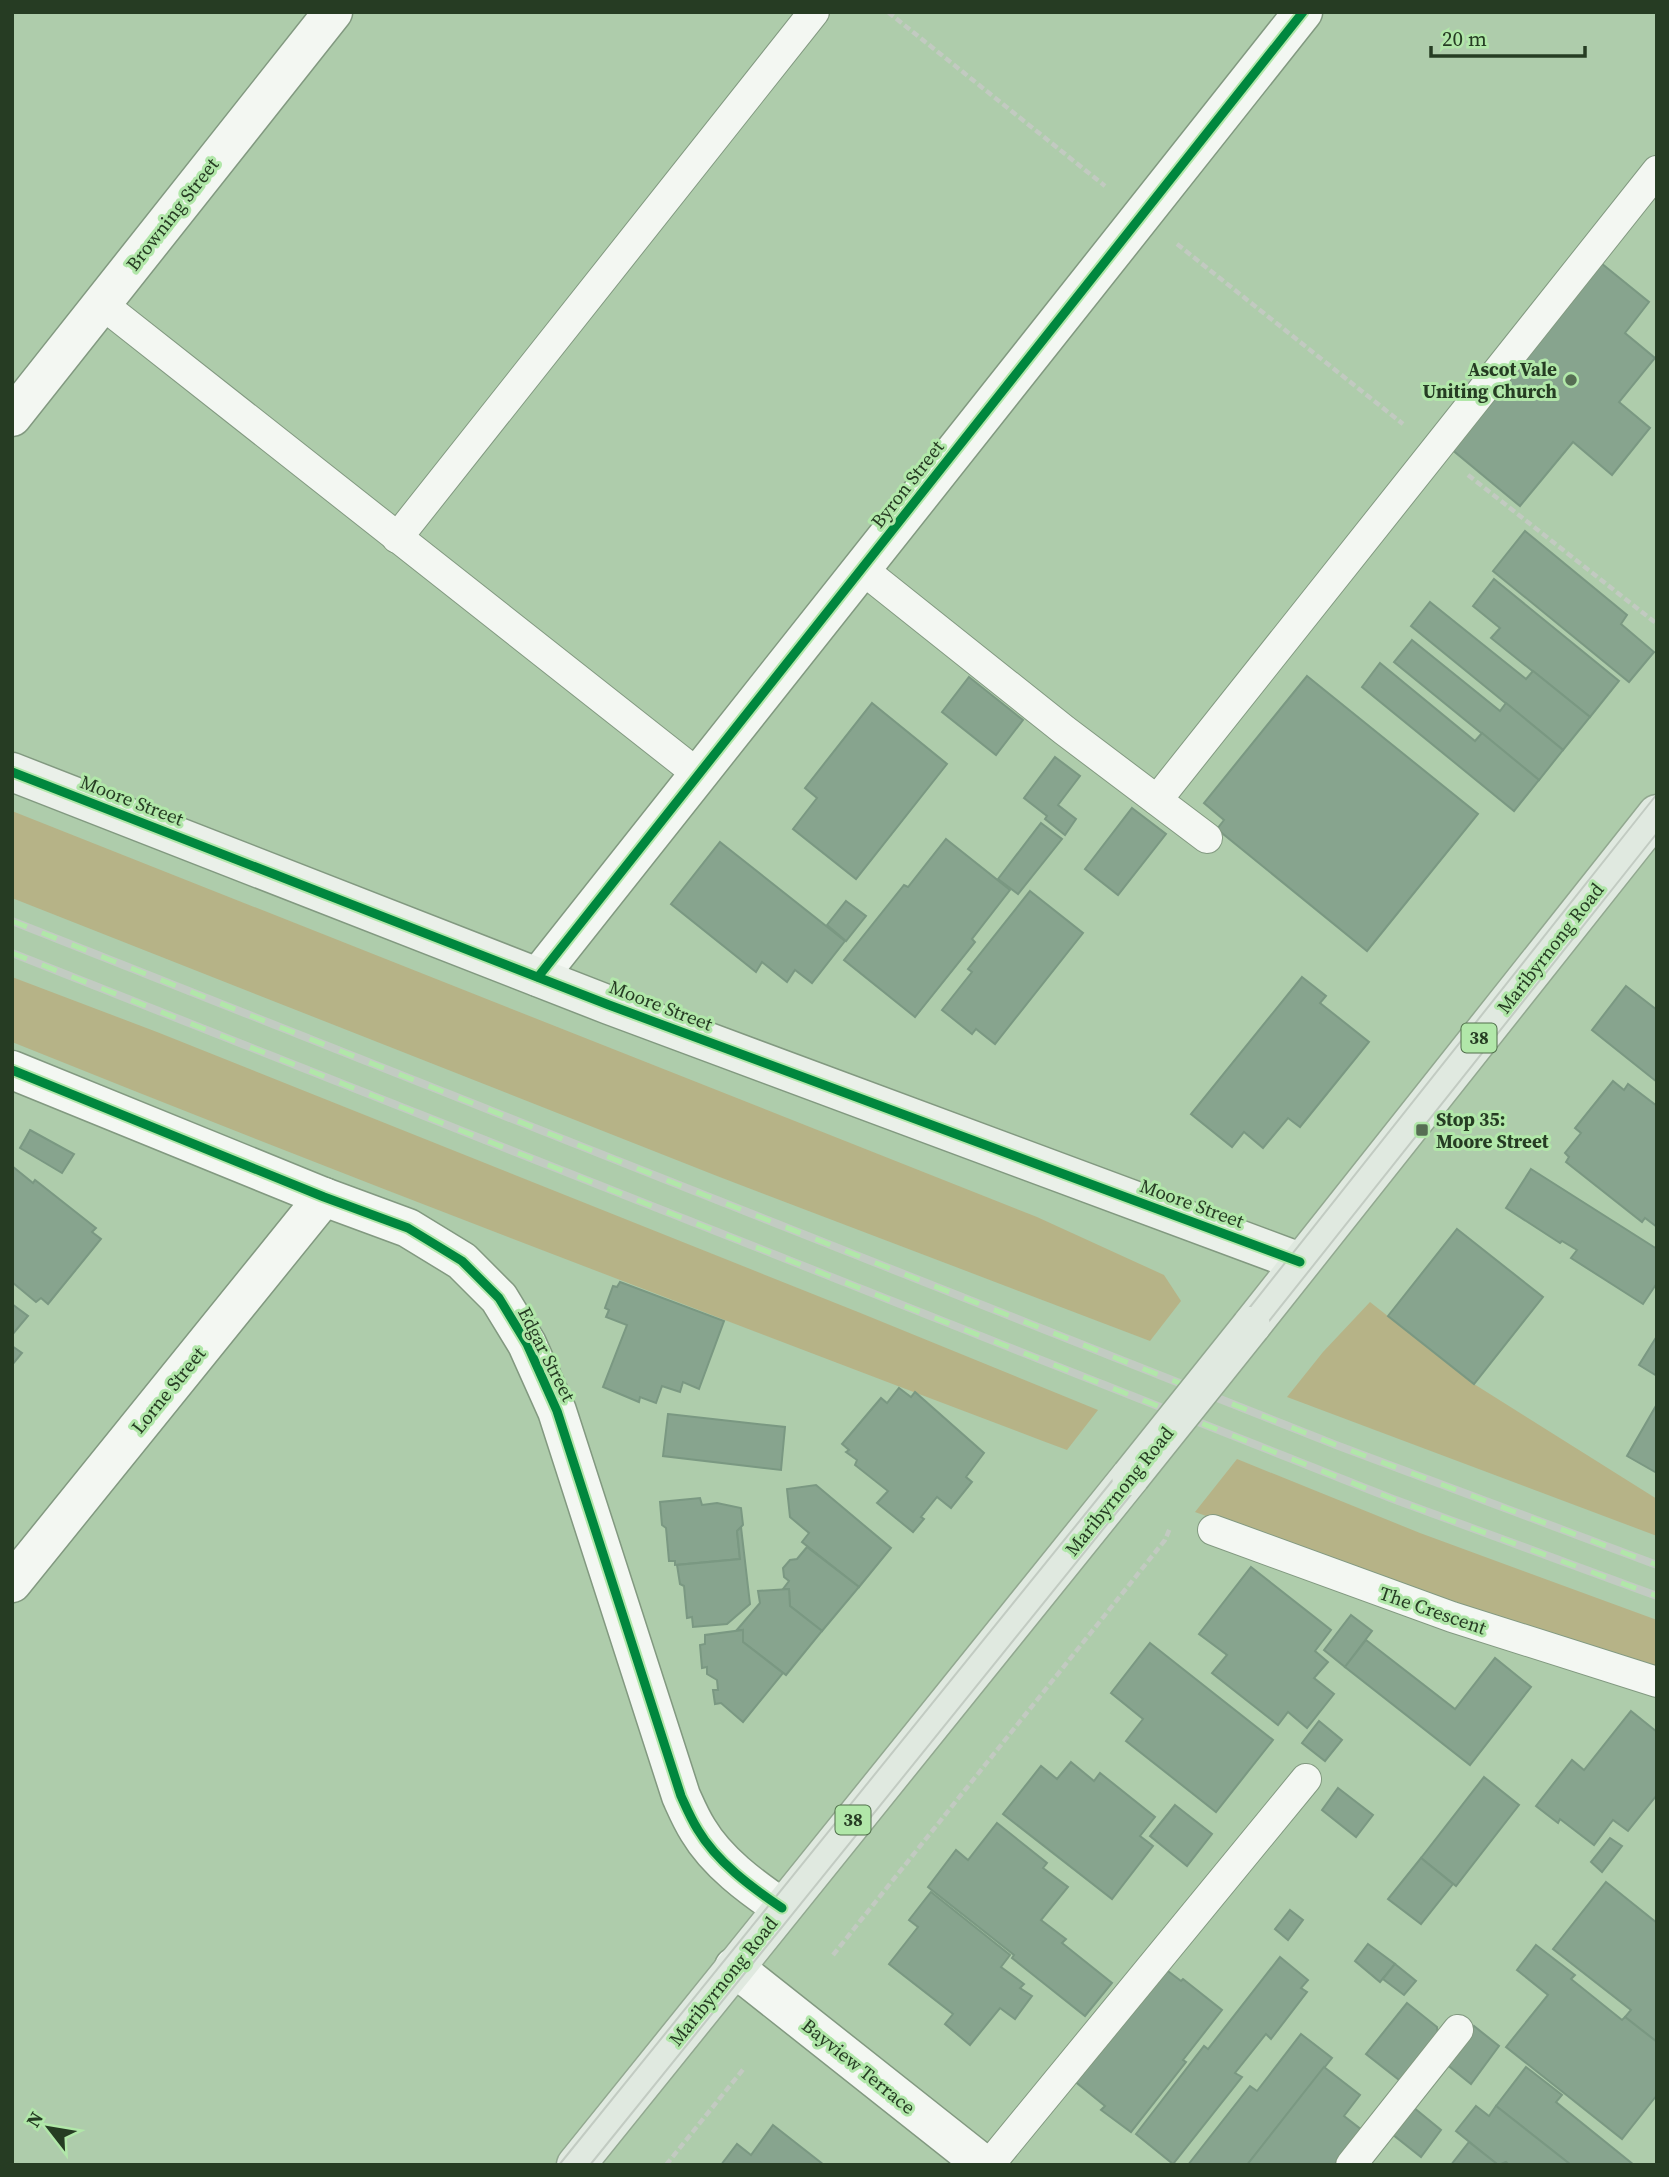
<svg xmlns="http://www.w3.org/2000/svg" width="1669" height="2177" viewBox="0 0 1669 2177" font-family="'Source Serif 4',serif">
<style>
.green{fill:#b6b387}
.building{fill:#87a48e;stroke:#7a9882;stroke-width:2}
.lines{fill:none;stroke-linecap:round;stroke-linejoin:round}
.lane-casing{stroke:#829980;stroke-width:32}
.street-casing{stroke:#829980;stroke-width:41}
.secondary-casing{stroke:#829980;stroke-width:41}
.primary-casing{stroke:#92a890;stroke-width:41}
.path{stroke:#c2cac1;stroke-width:4.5;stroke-dasharray:7 3.5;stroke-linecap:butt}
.lane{stroke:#f3f7f2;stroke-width:30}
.street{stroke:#f3f7f2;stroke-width:38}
.secondary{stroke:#eaf0e9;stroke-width:38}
.primary{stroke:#e0e9e0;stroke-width:38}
.tram{stroke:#c2cbc2;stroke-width:2}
.rail-casing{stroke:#c2cbc2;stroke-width:8}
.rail{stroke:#b1e7a9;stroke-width:5;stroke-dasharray:16;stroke-linecap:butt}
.primary-bridge-casing{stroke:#92a890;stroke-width:41;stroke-linecap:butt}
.primary-bridge{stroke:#e0e9e0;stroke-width:38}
.cycleway-casing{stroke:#b1e7a9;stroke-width:13}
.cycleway{stroke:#00873e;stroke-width:9}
.poi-dot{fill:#566e53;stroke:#b1e7a9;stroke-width:2.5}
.labels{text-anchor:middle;stroke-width:6;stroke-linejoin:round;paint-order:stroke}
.shield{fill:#b1e7a9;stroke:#506f4b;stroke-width:2}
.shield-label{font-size:18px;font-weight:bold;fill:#263c23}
.street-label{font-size:19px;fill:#263c23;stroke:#b1e7a9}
.poi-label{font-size:19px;font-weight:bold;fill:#263c23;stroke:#b1e7a9;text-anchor:end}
</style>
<rect width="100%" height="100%" fill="#aeccab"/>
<g class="green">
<polygon points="12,811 1037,1217 1164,1275 1181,1301 1150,1341 717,1176 12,898"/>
<path d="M12,977L157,1032L858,1312L1098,1410L1067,1450C714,1316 362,1183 12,1042Z"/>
<polygon points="1370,1302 1474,1384 1657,1499 1657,1536 1287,1397 1323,1352"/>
<polygon points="1237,1459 1420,1533 1657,1620 1657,1669 1523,1629 1195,1512"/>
</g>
<g class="building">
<polygon points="1601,263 1649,302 1625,333 1655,358 1619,402 1650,428 1612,475 1573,442 1520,506 1450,448"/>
<polygon points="1525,531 1627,615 1621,624 1654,652 1629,682 1493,571"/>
<polygon points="1494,579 1619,681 1590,717 1491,638 1500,628 1473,606"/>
<polygon points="1430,602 1526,679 1533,671 1590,717 1563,750 1411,626"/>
<polygon points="1412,640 1500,711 1506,703 1563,750 1539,780 1394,662"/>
<polygon points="1380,663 1475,741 1482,733 1539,780 1514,811 1362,687"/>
<polygon points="1307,676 1478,814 1367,951 1217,829 1224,820 1204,803"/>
<polygon points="969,677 1023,720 996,755 942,712"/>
<polygon points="872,703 947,764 856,879 793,829 817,798 805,788"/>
<polygon points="1055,757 1080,776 1058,805 1076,819 1065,835 1045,819 1047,816 1024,798"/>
<polygon points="1132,808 1166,834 1118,895 1085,869"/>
<polygon points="1041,823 1062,839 1018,894 998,879"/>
<polygon points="946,839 1010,890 972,939 975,942 915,1017 844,960 904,885 908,887"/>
<polygon points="720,842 845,941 812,983 795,970 787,982 762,962 756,972 671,904"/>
<polygon points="1030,891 1083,933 995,1044 976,1029 972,1034 942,1010 972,972 968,969"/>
<polygon points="846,901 866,916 846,941 827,925"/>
<polygon points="1302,977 1326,996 1320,1003 1369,1042 1300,1127 1288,1118 1263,1148 1244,1132 1232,1147 1191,1114"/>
<polygon points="1626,986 1657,1010 1657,1082 1592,1030"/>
<polygon points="1613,1081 1624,1090 1628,1084 1657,1106 1657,1227 1645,1218 1642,1222 1566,1162 1569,1157 1565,1153 1581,1133 1575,1128"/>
<polygon points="30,1130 74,1154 62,1173 20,1148"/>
<polygon points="12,1166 33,1183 35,1180 96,1228 92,1232 101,1239 48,1304 41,1298 36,1302 12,1282"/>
<polygon points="1531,1169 1657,1249 1657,1283 1643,1304 1571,1258 1577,1250 1562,1241 1560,1243 1506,1208"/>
<polygon points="1457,1229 1543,1297 1474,1384 1388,1316"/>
<polygon points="620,1282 724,1321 699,1389 683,1382 680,1392 662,1386 656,1403 640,1397 639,1402 603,1387 627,1325 606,1317 609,1310 605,1308 613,1286 617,1287"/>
<polygon points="12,1304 28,1316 12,1335"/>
<polygon points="1657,1336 1657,1376 1639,1365"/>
<polygon points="12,1346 22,1353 12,1365"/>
<polygon points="899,1388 911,1397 915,1392 984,1453 966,1477 972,1482 951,1508 937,1497 921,1517 924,1519 913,1532 877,1503 888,1491 855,1465 857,1460 846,1452 849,1450 842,1444 881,1398 887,1403"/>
<polygon points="1657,1404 1657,1473 1627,1456"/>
<polygon points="668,1414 785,1427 781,1470 663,1456"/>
<polygon points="816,1485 891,1548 859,1587 802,1542 809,1533 790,1517 787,1489"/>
<polygon points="700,1498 702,1505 717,1503 741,1508 743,1525 737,1531 740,1559 675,1565 675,1561 669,1561 666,1528 662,1525 660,1502"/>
<polygon points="741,1527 750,1604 727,1624 693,1627 692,1617 687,1618 684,1586 680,1584 677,1565 740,1559 737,1531"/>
<polygon points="807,1547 859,1587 822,1631 790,1606 789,1589 783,1589 789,1581 784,1577 783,1568 790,1560 797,1559"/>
<polygon points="1251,1567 1331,1630 1315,1651 1328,1662 1314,1678 1334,1694 1307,1728 1288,1712 1278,1725 1212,1673 1227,1655 1199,1634"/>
<polygon points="789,1589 790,1606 822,1631 786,1675 743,1642 743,1630 736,1631 760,1603 758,1591"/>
<polygon points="1351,1615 1372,1631 1345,1667 1324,1650"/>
<polygon points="743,1630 743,1642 783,1673 743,1722 721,1703 715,1704 713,1690 718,1690 717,1680 707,1674 707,1667 702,1668 700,1645 705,1644 705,1635"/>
<polygon points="1366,1640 1455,1709 1495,1658 1531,1687 1470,1765 1345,1667"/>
<polygon points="1150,1643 1273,1740 1216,1812 1126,1741 1143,1719 1111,1693"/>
<polygon points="1631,1711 1657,1732 1657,1795 1628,1831 1613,1820 1594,1845 1560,1819 1558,1823 1536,1806 1572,1760 1584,1770"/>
<polygon points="1319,1721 1342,1740 1325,1761 1302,1743"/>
<polygon points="1071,1762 1094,1781 1100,1773 1155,1817 1140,1836 1153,1846 1112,1899 1003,1814 1041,1766 1057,1779"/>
<polygon points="1484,1777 1519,1805 1456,1886 1421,1858"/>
<polygon points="1338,1788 1373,1815 1356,1837 1322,1810"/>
<polygon points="1175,1805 1212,1834 1187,1866 1150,1836"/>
<polygon points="997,1823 1047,1863 1043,1868 1068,1887 1041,1920 1066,1939 1062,1943 1112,1983 1085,2016 1012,1958 1014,1955 928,1887 956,1850 968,1860"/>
<polygon points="1610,1838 1622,1846 1602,1872 1591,1862"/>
<polygon points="1421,1858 1453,1884 1421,1924 1388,1899"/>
<polygon points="1606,1882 1657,1923 1657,2042 1625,2017 1631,2010 1553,1949"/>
<polygon points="931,1892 1010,1955 1001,1967 1024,1984 1020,1988 1032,1996 1015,2019 1000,2008 970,2045 945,2024 953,2014 889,1964 918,1927 909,1920"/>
<polygon points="1290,1910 1303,1920 1288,1940 1275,1929"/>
<polygon points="1368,1944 1395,1964 1380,1982 1355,1961"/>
<polygon points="1536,1945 1575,1975 1571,1979 1622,2020 1625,2017 1657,2042 1657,2095 1622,2139 1506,2047 1548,1995 1517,1970"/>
<polygon points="1280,1957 1308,1980 1301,1988 1307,1992 1271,2039 1266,2034 1235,2073 1242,2077 1173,2164 1136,2134 1204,2046 1208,2049"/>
<polygon points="1395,1964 1416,1981 1404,1995 1383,1979"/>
<polygon points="1164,1968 1181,1981 1183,1979 1222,2010 1183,2060 1186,2062 1131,2132 1101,2110 1105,2106 1072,2079"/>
<polygon points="1407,2003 1437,2027 1438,2039 1403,2083 1366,2054"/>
<polygon points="1474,2026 1499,2046 1471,2084 1445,2063"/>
<polygon points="1301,2034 1332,2058 1247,2165 1188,2165 1250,2086 1257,2091"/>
<polygon points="1324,2067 1360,2095 1344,2116 1367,2134 1342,2165 1247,2165"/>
<polygon points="1526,2067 1562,2095 1556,2102 1634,2165 1571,2165 1496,2106"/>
<polygon points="1476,2106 1489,2116 1496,2106 1571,2165 1509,2165 1506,2162 1498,2165 1456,2131"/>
<polygon points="1413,2107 1441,2130 1421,2157 1392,2134"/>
<polygon points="773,2125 824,2165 721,2165 737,2144 751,2155"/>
<polygon points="1469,2142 1497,2164 1496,2165 1451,2165"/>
</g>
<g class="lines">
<g class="lane-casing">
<g id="lane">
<polyline points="102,304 699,775"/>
<polyline points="397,538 814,12"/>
<polyline points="862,569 1064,730 1207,838"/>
<polyline points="1157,800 1657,171"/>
<polyline points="1213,1530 1452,1617 1657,1682"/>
<polyline points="989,2165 1306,1779"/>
<polyline points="1351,2165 1458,2030"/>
</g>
</g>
<g class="street-casing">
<g id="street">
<polyline points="12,417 333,12"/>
<polyline points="538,977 1303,12"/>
<path d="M12,1070L324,1197L408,1228L462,1261L499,1298L527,1344L557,1411L681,1796C686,1807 691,1819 698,1830C717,1862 751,1887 782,1908"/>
<polyline points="12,1583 324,1197"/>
<polyline points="734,1967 984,2165"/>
</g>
</g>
<g class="secondary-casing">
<polyline id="secondary" points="12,772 609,1005 1300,1262"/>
</g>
<g class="primary-casing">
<g id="primary">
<polyline points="1251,1326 1657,814"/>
<polyline points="576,2165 1131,1476"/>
</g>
</g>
<g class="path">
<polyline points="888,12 1105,186"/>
<polyline points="1177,244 1403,424"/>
<polyline points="1468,475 1657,624"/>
<polyline points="833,1955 1165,1540 1170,1528"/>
<polyline points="666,2165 745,2067"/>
</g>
<use href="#lane" class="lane"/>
<use href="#street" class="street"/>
<use href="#secondary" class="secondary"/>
<use href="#primary" class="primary"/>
<g class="tram">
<polyline points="559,2165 1120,1471 1657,794"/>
<polyline points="590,2165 1142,1481 1657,833"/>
</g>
<g class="rail-casing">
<g id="rail">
<polyline points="12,921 1336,1445 1657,1565"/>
<polyline points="12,953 1393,1499 1657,1596"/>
</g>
</g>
<use href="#rail" class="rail"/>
<g class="primary-bridge-casing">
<polyline id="primary-bridge" points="1131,1476 1251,1326"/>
</g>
<use href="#primary-bridge" class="primary-bridge"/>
<g class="cycleway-casing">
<g id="cycleway">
<polyline points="12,772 609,1005 1300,1262"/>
<polyline points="538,977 1303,12"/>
<path d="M12,1070L324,1197L408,1228L462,1261L499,1298L527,1344L557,1411L681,1796C686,1807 691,1819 698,1830C717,1862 751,1887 782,1908"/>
</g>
</g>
<use href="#cycleway" class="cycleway"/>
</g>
<g class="poi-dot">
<circle cx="1571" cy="380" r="7"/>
<rect x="1415" y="1123" width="14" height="14" rx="3.5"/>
</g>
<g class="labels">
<g class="shield">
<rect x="1461.5" y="1023.5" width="35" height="29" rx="5"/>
<rect x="835.5" y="1805.5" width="35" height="29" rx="5"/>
</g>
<g class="shield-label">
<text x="1479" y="1044">38</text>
<text x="853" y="1826">38</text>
</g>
<g class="street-label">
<text transform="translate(172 214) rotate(-52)" y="7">Browning Street</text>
<text transform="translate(907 484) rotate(-52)" y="7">Byron Street</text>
<text transform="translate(132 800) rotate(21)" y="7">Moore Street</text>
<text transform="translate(1550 948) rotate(-52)" y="7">Maribyrnong Road</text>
<text transform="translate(661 1005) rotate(21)" y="7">Moore Street</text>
<text transform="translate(1192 1203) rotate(20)" y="7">Moore Street</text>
<text transform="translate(547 1354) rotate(63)" y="7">Edgar Street</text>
<text transform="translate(168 1390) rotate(-51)" y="7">Lorne Street</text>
<text transform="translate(1119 1491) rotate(-51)" y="7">Maribyrnong Road</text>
<text transform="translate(1433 1610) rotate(19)" y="7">The Crescent</text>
<text transform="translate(723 1981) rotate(-51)" y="7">Maribyrnong Road</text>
<text transform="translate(859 2066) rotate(39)" y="7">Bayview Terrace</text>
</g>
<g class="poi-label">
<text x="1557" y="376">Ascot Vale<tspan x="1557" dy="22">Uniting Church</tspan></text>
<text x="1436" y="1126" text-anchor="start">Stop 35:<tspan x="1436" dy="22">Moore Street</tspan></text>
</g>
</g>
<rect width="1669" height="2177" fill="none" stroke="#263c23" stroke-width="28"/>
<g transform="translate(49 2128) rotate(301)" stroke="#b1e7a9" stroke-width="5" paint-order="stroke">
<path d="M0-5L12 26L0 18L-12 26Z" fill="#263c23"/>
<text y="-10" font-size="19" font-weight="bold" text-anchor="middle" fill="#263c23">N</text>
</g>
<path d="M1431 46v10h154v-10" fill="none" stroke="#263c23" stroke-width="3.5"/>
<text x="1442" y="46" font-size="21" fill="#263c23" stroke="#b1e7a9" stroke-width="5" paint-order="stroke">20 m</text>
</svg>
